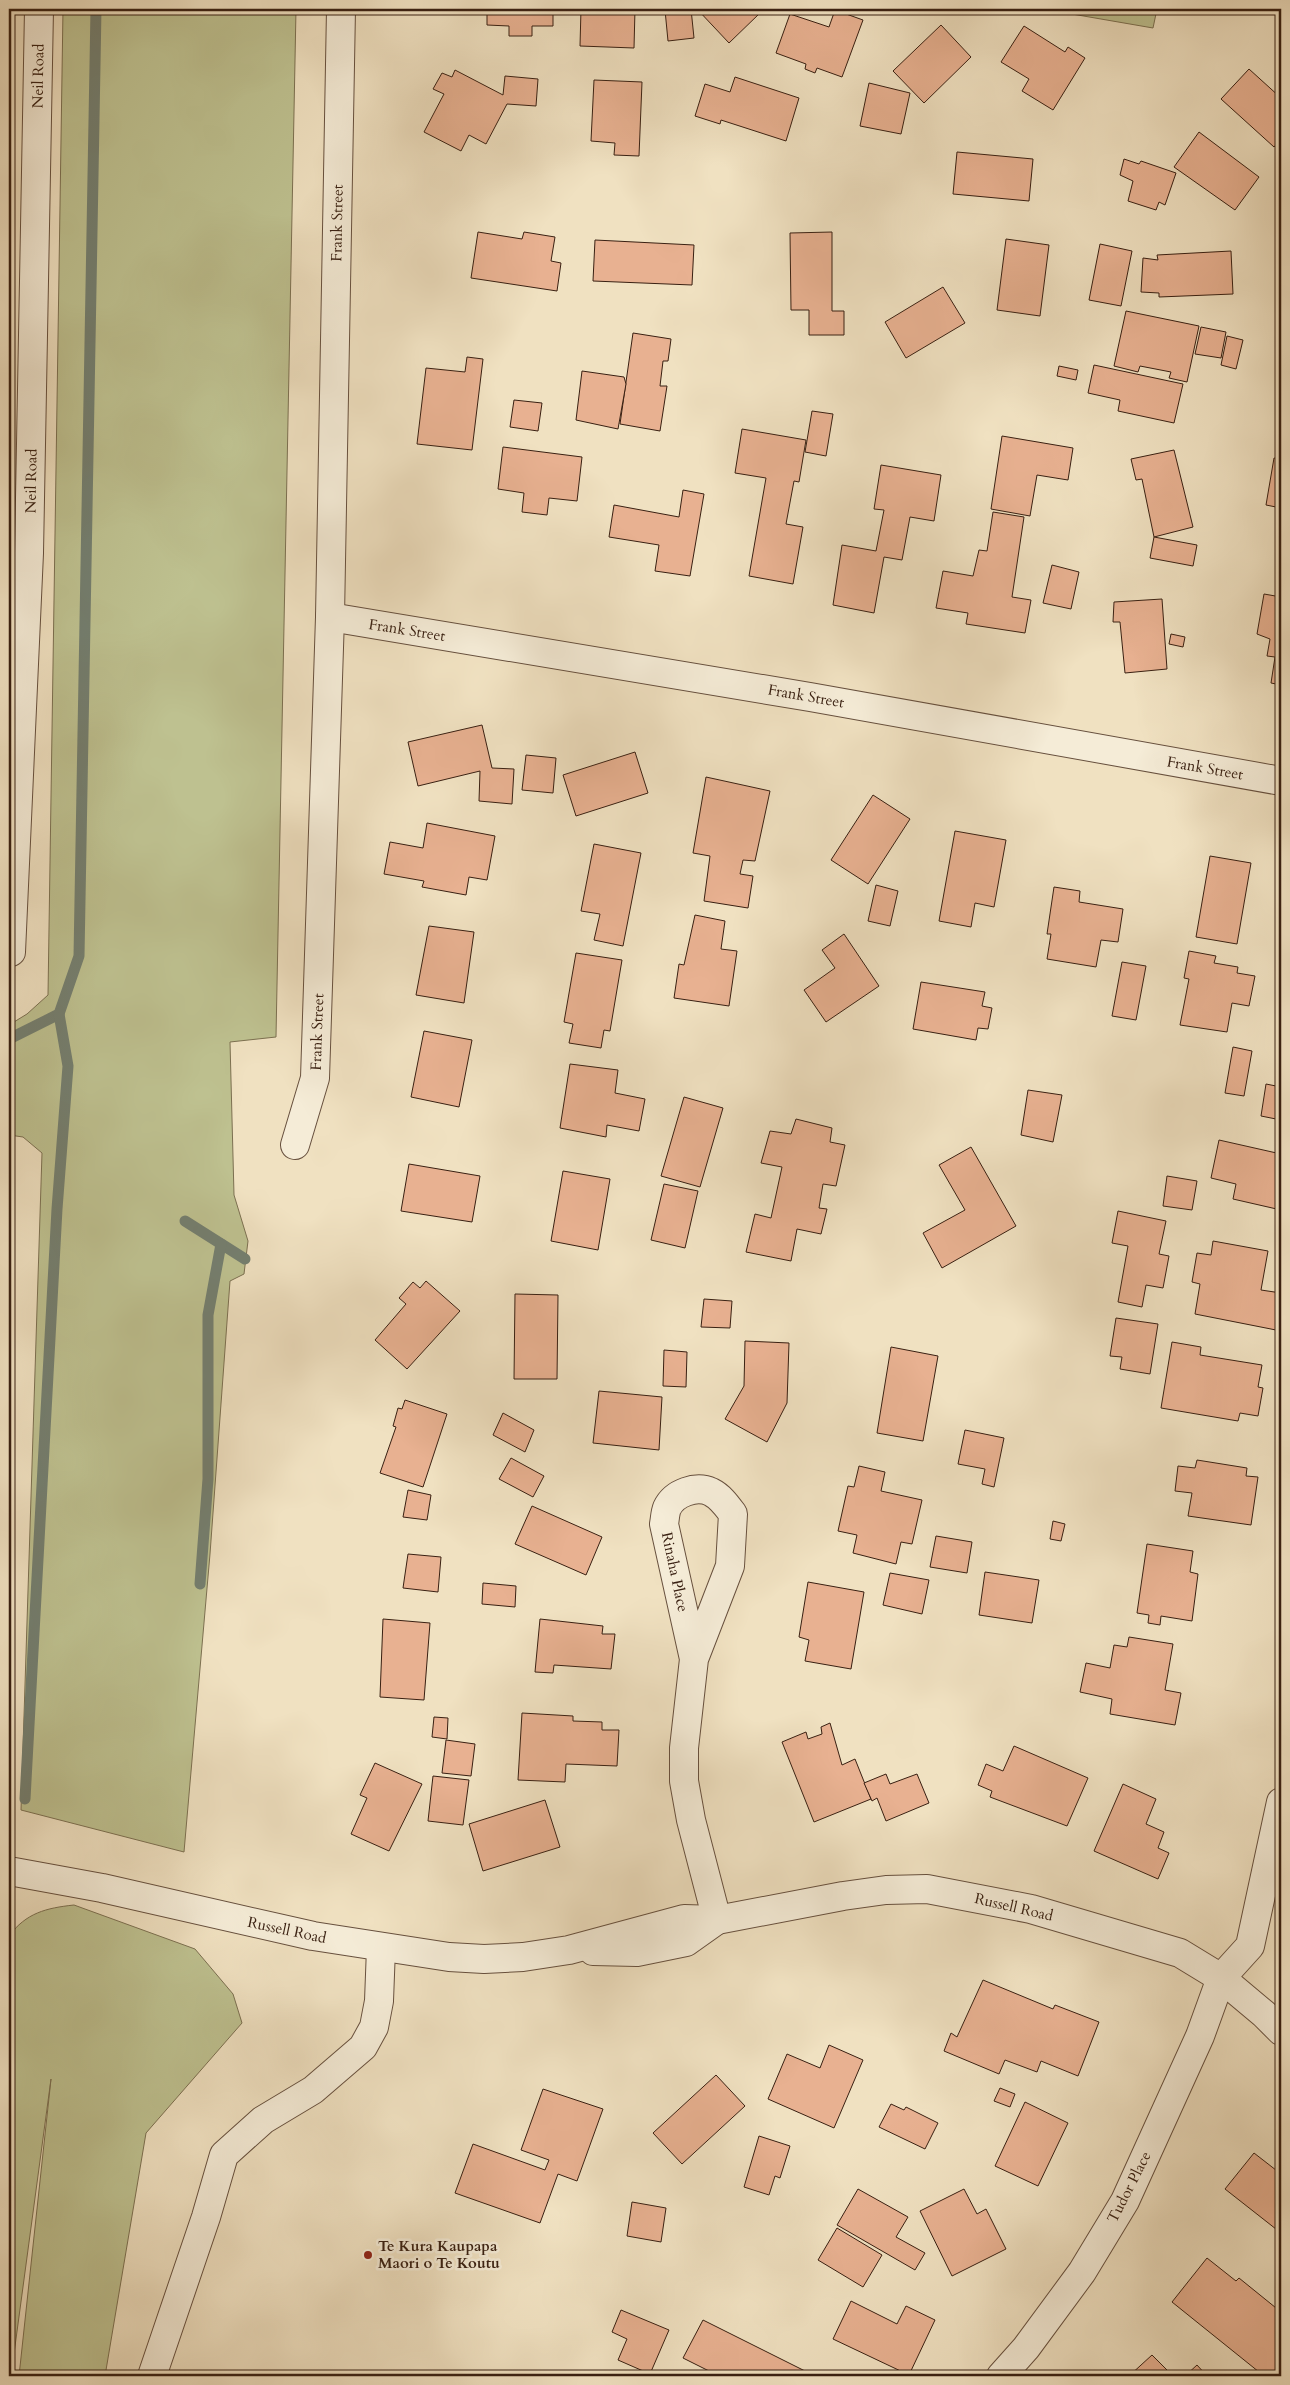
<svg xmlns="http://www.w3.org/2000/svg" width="1290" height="2385" viewBox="0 0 1290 2385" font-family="Cardo,serif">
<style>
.green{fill:#bec190;stroke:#7c7051}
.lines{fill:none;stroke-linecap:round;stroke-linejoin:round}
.stream{stroke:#747f70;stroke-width:11}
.building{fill:#e8b191;stroke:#392012}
.minor-casing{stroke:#67503e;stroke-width:30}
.minor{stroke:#f5ecd7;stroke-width:28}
.poi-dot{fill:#8f2418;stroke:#f5ecd7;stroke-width:2}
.labels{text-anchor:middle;stroke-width:5;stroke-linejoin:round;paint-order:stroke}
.street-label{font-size:15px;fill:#392012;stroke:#f5ecd7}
.poi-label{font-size:15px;font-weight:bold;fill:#392012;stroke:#f5ecd7;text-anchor:start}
</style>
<rect width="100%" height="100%" fill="#f0e1c1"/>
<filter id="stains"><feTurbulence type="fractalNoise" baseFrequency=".004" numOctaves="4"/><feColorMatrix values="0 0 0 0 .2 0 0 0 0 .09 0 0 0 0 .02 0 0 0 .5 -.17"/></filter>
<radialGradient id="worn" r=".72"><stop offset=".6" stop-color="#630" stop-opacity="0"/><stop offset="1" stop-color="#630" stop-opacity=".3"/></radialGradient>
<g class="green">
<polygon points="63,9 296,9 276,1037 230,1042 234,1195 248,1241 244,1274 230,1281 210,1554 184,1852 21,1810 42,1153 23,1137 9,1135 9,1025 27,1014 48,995"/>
<polygon points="1043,9 1157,9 1153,28"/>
<path d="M74,1905L195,1949L233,1994L242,2023L146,2133L105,2376H19L51,2079L11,2376H9V1936C26,1913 46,1908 74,1905Z"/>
</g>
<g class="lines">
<g class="stream">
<polyline points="9,1039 59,1014 79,956 96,9"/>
<polyline points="185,1221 245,1259"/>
<polyline points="200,1584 208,1479 208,1315 221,1244"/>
<polyline points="25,1799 57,1209 68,1066 59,1014"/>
</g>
</g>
<g class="building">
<polygon points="487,9 553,9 553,26 532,26 532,36 509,36 509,26 487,25"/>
<polygon points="581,9 635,9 634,48 580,46"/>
<polygon points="691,9 694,38 668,41 665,10"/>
<polygon points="697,9 755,9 760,13 729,43"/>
<polygon points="835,10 863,20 842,77 817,68 815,73 805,69 806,64 776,53 790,14 829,27"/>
<polygon points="941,25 971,57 924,103 893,71"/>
<polygon points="1024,26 1065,52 1068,47 1085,58 1053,110 1022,91 1029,79 1001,62"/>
<polygon points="1249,69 1281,98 1281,139 1274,147 1221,99"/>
<polygon points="455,70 503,95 505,76 538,79 536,106 507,104 486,144 469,135 461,151 424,132 444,94 433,89 442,73 452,77"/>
<polygon points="735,77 799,98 786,141 721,120 720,124 695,116 705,84 730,92"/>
<polygon points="594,80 642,82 639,156 614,155 615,143 591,141"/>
<polygon points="869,83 910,93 901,134 860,126"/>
<polygon points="1199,132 1259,177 1235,210 1174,167"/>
<polygon points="957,152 1033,159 1029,201 953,194"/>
<polygon points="1124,159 1139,164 1141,161 1176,173 1165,205 1159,202 1156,210 1128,201 1133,181 1120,175"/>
<polygon points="478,232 522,239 524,232 555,237 551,261 561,263 557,291 471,278"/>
<polygon points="832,232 832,311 844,311 844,335 809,335 809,310 791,310 790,233"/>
<polygon points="1006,239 1049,245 1040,316 997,310"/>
<polygon points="595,240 694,245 692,285 593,281"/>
<polygon points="1100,244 1132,251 1121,306 1089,300"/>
<polygon points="1231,251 1233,294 1159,297 1159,293 1141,292 1143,258 1158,260 1157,255"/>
<polygon points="943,287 965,323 906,358 885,322"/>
<polygon points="1126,311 1199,326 1187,382 1169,378 1171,372 1140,366 1138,372 1114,366"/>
<polygon points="1201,327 1226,332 1221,358 1195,354"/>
<polygon points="633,333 671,339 668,361 663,361 660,386 667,386 660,431 620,424"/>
<polygon points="1227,336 1243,340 1236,369 1221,365"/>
<polygon points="467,357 483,359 472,450 417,444 426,368 465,372"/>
<polygon points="1094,365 1183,384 1174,423 1118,411 1120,400 1088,393"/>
<polygon points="1059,366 1078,370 1076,380 1057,376"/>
<polygon points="582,371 624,377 626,384 618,429 576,420"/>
<polygon points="514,400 542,403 538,431 510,427"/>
<polygon points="812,411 833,414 826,456 805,452"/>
<polygon points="742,429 806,440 799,482 794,481 786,524 803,527 793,584 749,576 766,478 735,473"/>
<polygon points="1002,436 1073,448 1068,480 1037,475 1030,516 991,509"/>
<polygon points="503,447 582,457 577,501 549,498 547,515 522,512 524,493 498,489"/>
<polygon points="1174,450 1193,527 1154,537 1142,479 1136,480 1131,459"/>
<polygon points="1274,458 1281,459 1281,508 1266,505"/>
<polygon points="881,465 941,475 934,521 910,517 902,560 884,557 874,613 833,605 842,545 876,551 884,510 874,509"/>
<polygon points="683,490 704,494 690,576 655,571 659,545 609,537 614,505 679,517"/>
<polygon points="993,512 1024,517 1012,597 1031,600 1025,633 966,624 968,613 936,608 943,571 973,576 979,550 987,551"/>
<polygon points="1154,537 1197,545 1193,566 1150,558"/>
<polygon points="1052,565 1079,572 1071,609 1043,603"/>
<polygon points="1264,594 1281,597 1281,685 1271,683 1275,657 1267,656 1270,639 1257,634"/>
<polygon points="1162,599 1167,669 1125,673 1120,622 1113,622 1114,602"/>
<polygon points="1171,634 1185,637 1183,647 1169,644"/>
<polygon points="482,725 492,768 514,769 512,804 479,801 480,771 418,786 408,742"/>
<polygon points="635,752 648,793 576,816 563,775"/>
<polygon points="526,755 556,758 553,793 522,790"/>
<polygon points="706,777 770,791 755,861 743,860 740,874 753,876 748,908 704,901 710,856 693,853"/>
<polygon points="873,795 910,819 868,884 831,860"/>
<polygon points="427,823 495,836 487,880 469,877 466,895 422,887 424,881 384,874 390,842 423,848"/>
<polygon points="955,831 1006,840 994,907 975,903 971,927 939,921"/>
<polygon points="594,844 641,853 623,946 594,940 600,914 581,911"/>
<polygon points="1210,856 1251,863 1237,944 1196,937"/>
<polygon points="876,885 898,891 890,926 868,921"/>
<polygon points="1054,887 1080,891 1079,902 1123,909 1118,942 1101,940 1096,967 1047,959 1051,934 1047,934"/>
<polygon points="695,915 725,921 721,949 737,951 729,1006 674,998 679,964 684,965"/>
<polygon points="429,926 474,932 464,1003 416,995"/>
<polygon points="844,934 879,986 826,1022 804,990 835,968 822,950"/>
<polygon points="1189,951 1216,956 1214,963 1238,967 1237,973 1255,976 1249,1006 1232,1003 1227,1032 1180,1025 1189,979 1184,978"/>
<polygon points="576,953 622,960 610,1031 604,1030 601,1048 569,1043 573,1024 564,1022"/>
<polygon points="1122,962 1146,966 1136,1020 1112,1016"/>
<polygon points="921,982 985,992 982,1006 992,1008 988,1029 978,1028 976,1040 913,1029"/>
<polygon points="424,1031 472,1040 459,1107 411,1097"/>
<polygon points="1233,1047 1252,1051 1244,1096 1225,1093"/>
<polygon points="570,1064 618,1070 615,1093 645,1099 639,1131 607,1125 606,1137 560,1128"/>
<polygon points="1266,1084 1281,1087 1281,1120 1261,1116"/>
<polygon points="1028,1090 1062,1095 1053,1142 1021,1135"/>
<polygon points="684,1097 723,1108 700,1187 661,1176"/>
<polygon points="796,1119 832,1128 830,1142 845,1145 836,1186 823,1184 819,1208 827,1209 821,1234 797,1229 791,1261 746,1252 755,1214 771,1218 782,1167 761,1163 770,1131 791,1134"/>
<polygon points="1219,1140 1281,1154 1281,1210 1233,1199 1236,1184 1211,1178"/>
<polygon points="971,1147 1016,1226 942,1268 923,1233 965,1210 939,1165"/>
<polygon points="409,1164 480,1176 472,1222 401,1211"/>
<polygon points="563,1171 610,1179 598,1250 551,1241"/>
<polygon points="1167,1176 1197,1181 1192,1210 1163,1206"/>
<polygon points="664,1184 698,1191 685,1248 651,1240"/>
<polygon points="1118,1211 1166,1221 1159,1254 1169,1256 1163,1288 1146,1285 1142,1307 1118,1302 1128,1246 1112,1243"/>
<polygon points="1213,1241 1268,1251 1261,1290 1281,1293 1281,1331 1195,1314 1200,1284 1192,1282 1197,1253 1211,1255"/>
<polygon points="426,1281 460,1311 407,1369 375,1340 406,1304 399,1298 413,1282 420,1288"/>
<polygon points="515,1294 558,1295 557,1379 514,1379"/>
<polygon points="704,1299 732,1301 730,1328 701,1327"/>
<polygon points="1116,1318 1158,1324 1150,1374 1120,1369 1122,1357 1110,1356"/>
<polygon points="745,1341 789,1343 787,1403 767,1442 725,1419 744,1386"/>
<polygon points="1172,1342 1201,1347 1200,1355 1262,1365 1258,1387 1263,1388 1258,1416 1240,1413 1238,1421 1161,1408"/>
<polygon points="891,1347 938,1356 923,1441 877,1433"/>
<polygon points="664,1350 687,1352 686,1387 663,1386"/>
<polygon points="599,1391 662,1397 659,1450 593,1443"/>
<polygon points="405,1400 447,1414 423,1487 380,1473 396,1427 393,1426 398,1408 402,1409"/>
<polygon points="503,1413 534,1430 525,1452 493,1435"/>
<polygon points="965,1430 1004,1438 994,1487 982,1484 985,1469 958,1464"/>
<polygon points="511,1458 544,1476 533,1497 499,1479"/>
<polygon points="1197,1460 1247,1468 1246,1476 1258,1477 1251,1525 1188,1516 1192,1493 1175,1491 1178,1466 1195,1468"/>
<polygon points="859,1466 885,1472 881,1491 922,1500 912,1544 901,1542 896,1564 853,1553 857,1535 838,1531 848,1486 854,1487"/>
<polygon points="408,1490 431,1495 427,1520 403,1517"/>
<polygon points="532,1506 602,1537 586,1575 515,1544"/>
<polygon points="1053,1521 1065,1524 1061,1541 1050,1539"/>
<polygon points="936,1536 972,1542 967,1573 930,1567"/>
<polygon points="1147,1544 1193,1551 1190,1572 1198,1574 1192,1621 1161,1616 1160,1625 1148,1623 1149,1615 1137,1613"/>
<polygon points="408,1554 441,1557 438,1592 403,1588"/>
<polygon points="985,1572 1039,1580 1032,1623 979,1615"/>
<polygon points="890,1573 929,1580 922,1614 883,1605"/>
<polygon points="808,1582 864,1592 851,1669 805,1661 809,1640 799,1637"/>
<polygon points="483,1583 516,1586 515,1607 482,1604"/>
<polygon points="383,1619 430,1623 424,1700 380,1697"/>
<polygon points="540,1619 603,1626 602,1634 615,1634 611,1669 554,1665 553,1673 535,1672"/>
<polygon points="1129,1637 1173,1644 1165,1690 1181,1693 1175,1725 1110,1714 1112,1699 1080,1692 1086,1663 1110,1668 1114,1645 1127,1647"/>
<polygon points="522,1713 573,1716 573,1721 602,1722 602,1730 619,1730 617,1766 566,1764 565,1782 518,1780"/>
<polygon points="434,1717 448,1718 447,1739 432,1737"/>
<polygon points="830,1723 842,1765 855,1759 871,1799 814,1822 782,1742 806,1732 808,1739 822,1734 821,1727"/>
<polygon points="446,1740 475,1744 471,1776 442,1773"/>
<polygon points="1014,1746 1088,1778 1067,1826 990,1797 992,1791 978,1785 986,1764 1003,1771"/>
<polygon points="375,1763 422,1784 389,1851 351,1834 367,1798 360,1795"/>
<polygon points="886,1774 890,1784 917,1774 929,1803 886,1821 877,1798 872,1801 864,1783"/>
<polygon points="433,1776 469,1780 463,1825 428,1821"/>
<polygon points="1123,1784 1156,1799 1146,1824 1164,1832 1158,1848 1169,1853 1158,1879 1094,1851"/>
<polygon points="545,1800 560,1847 483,1871 469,1824"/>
<polygon points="983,1980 1053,2009 1055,2005 1099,2022 1078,2076 1041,2061 1037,2072 1005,2060 999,2074 944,2051 951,2033 957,2037"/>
<polygon points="829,2045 863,2060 834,2128 768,2099 787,2054 820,2068"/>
<polygon points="716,2075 745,2106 682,2164 653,2133"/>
<polygon points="1000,2088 1015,2094 1010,2107 994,2101"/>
<polygon points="543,2089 603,2109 577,2181 558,2174 540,2223 455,2193 473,2144 545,2170 549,2160 521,2150"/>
<polygon points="1025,2102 1068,2123 1038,2186 995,2166"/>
<polygon points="891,2104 904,2110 906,2107 938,2123 925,2149 879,2127"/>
<polygon points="759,2136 790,2146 780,2178 775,2176 769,2195 744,2187"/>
<polygon points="1254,2153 1281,2174 1281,2233 1225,2189"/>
<polygon points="858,2189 908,2217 896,2237 925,2253 915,2270 837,2225"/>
<polygon points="964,2189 977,2214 986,2209 1006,2249 952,2276 920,2211"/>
<polygon points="632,2202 666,2208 661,2242 627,2236"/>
<polygon points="837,2228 882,2255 863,2287 818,2260"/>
<polygon points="1207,2258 1236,2281 1239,2278 1281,2312 1281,2367 1274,2376 1267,2371 1264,2376 1172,2302"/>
<polygon points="851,2301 897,2324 906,2306 935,2320 909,2375 833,2339"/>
<polygon points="621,2310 669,2330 650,2374 618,2360 627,2339 612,2332"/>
<polygon points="703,2320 815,2376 719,2376 683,2358"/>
<polygon points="1152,2355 1173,2376 1129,2376"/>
<polygon points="1197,2365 1207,2376 1185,2376"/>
</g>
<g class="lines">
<g class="minor-casing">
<g id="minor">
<polyline points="330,617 810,697 1281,781"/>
<polyline points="11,952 29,553 39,9"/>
<polyline points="295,1145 315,1078 330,617 341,9"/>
<path d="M694,1659L664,1524C665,1519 665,1513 667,1508C674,1493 696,1485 711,1492C721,1497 727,1506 733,1514L730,1566L694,1659L684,1748V1781L691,1820L717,1920"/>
<polyline points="9,1871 102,1888 313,1936 449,1957 484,1959 523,1957 569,1950 684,1919 717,1920 843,1896 886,1890 927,1889 1031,1909 1180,1953 1221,1978 1264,2014 1281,2031"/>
<polyline points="593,1951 637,1952 686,1942 717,1920"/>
<polyline points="152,2376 206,2217 224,2155 263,2120 313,2090 363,2047 374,2027 379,2001 381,1948"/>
<polyline points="1001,2376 1026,2348 1082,2272 1125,2201 1200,2036 1221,1978 1250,1946 1281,1802"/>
</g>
</g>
<use href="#minor" class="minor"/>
</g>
<circle class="poi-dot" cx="368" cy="2255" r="5"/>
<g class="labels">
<g class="street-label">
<text transform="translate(38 76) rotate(-89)" y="5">Neil Road</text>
<text transform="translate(337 223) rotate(-89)" y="5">Frank Street</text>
<text transform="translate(31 481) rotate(-89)" y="5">Neil Road</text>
<text transform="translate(407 630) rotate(9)" y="5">Frank Street</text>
<text transform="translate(806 696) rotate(10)" y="5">Frank Street</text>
<text transform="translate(1205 768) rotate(10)" y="5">Frank Street</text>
<text transform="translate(317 1032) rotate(-88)" y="5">Frank Street</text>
<text transform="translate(675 1572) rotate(78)" y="5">Rinaha Place</text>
<text transform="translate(1014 1907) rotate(13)" y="5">Russell Road</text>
<text transform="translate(287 1930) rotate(12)" y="5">Russell Road</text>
<text transform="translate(1129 2187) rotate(-63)" y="5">Tudor Place</text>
</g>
<g class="poi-label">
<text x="378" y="2251">Te Kura Kaupapa<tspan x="378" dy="17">Maori o Te Koutu</tspan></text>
</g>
</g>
<rect width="1290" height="2385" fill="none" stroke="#f0e1c1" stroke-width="30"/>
<rect x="10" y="10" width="1270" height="2365" fill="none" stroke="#392012" stroke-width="2.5"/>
<rect x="15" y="15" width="1260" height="2355" fill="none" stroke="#392012"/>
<rect width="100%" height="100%" filter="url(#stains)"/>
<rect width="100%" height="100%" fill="url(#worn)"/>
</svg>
